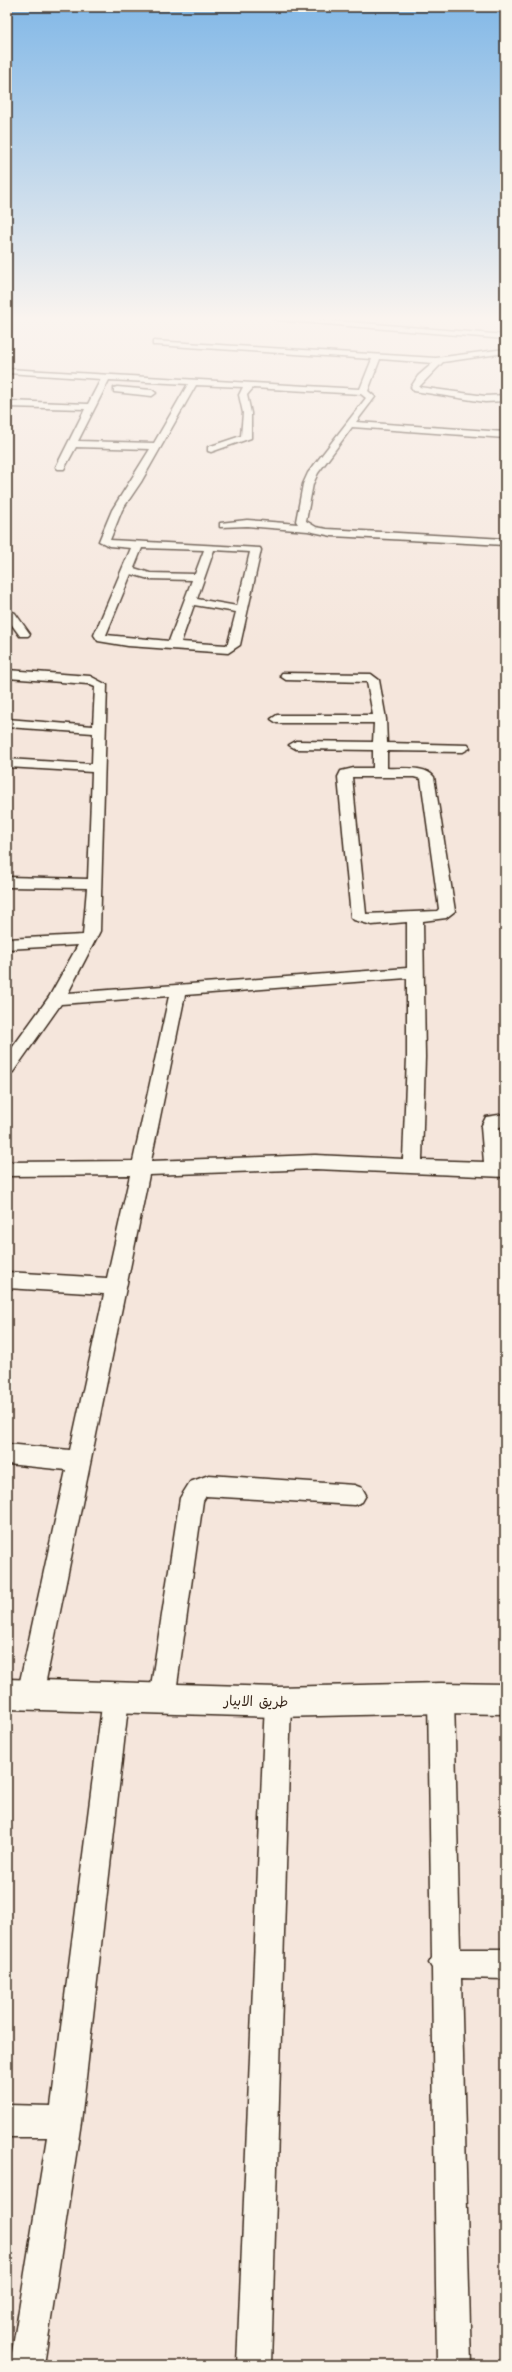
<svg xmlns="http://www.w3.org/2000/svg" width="512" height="2372" viewBox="0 0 512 2372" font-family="Kalam,'Playpen Sans Arabic',sans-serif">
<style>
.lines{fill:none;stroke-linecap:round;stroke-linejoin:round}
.minor-casing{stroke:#3b2a1e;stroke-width:3}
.major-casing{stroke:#3b2a1e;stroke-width:3}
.minor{fill:#fbf7ec;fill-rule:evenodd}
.major{fill:#fbf7ec;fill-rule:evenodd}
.labels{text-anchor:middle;stroke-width:3;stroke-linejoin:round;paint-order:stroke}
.near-street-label{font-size:14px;fill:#3b2a1e;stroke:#fbf7ec}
</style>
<rect width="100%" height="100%" fill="#f5e6dc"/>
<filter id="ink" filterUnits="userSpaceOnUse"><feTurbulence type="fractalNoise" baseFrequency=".025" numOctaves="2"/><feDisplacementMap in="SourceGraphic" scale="8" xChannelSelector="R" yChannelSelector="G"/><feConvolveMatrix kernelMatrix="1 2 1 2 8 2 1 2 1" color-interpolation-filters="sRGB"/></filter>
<g filter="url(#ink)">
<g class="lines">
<g class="minor-casing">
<g id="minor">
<polygon points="273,318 303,318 505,335 505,339 277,320"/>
<path d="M153,341L436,358L505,349V353L443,362L419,387L485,396L505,395V401L485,402L414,391L411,387L418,376L433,363L380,359L368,391L375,397L356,422L505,432V438L352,427L318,473L313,484L306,521L316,527L327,529L505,539V545L332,536L308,531L247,526L220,527V523L247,520L298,524L296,521L303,484L308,473L366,398L361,394L253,388L247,395L251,413V438L211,452L208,451V447L241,436L243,413L239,395L243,387L196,385L141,482L122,510L110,540L260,548L261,550L240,645L228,653L128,646L98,641L94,635L131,548L109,546L99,541L112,510L150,449L76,447L64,469H58L56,467L85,409L7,407V401L88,404L101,379L7,373V369L360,389L372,359L156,345H153ZM109,380L188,384L154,443L78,441ZM142,548L204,550L195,574L150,573L134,568ZM214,550L250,552L237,606L197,599ZM131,574L149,579L192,580L169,641L106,635ZM194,605L236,612L228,643L226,645L181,642Z"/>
<polygon points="117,387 152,390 156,393 152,396 114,392 114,388"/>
<polygon points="7,610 15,613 30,634 28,636 20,636 7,618"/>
<path d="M7,670L90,676L107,685L100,931L68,993L407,968V922L372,925L354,920L351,917L338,777L341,771L354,768H373V750L296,749L289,745L296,741L373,742L374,723H277L271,719L277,715H373L367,682L286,680L280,676L282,673L371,674L379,680L386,719L387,743L468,745L470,748L463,752L387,751V768C400,769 425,765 434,777L455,911L446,918L423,921L425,1057L422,1160L484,1162L481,1127L486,1117L505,1114V1126L499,1127L505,1177L315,1169L149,1175L43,1695L39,1704L30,1708L21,1704L17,1695L66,1470L7,1464V1444L70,1450L104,1294L7,1288V1272L107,1278L130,1175L7,1176V1162L133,1161L169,996L61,1004L13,1072L7,1074V1055L49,997L78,945L7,949V939L83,935L87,888L7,887V877L88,879L92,772L7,767V759L92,764L93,733L7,727V719L93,726L95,687L88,684L7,678ZM352,777H414L421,779L439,909L437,911L366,914ZM407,978V1057L403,1159L315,1155L151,1161L185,995Z"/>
<polygon points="209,1475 354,1485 362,1488 366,1495 362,1502 354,1505 206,1496 203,1501 175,1699 171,1708 162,1712 153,1708 149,1699 180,1498 190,1482"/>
<polygon points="116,1685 125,1689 129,1698 81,2122 44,2365 10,2365 47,2137 7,2137 7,2105 51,2106 103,1698 107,1689"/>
<polygon points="441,1685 450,1689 454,1698 460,1949 505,1949 505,1979 461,1978 471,2365 437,2365 432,1968 429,1963 432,1958 428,1698 432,1689"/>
<polygon points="278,1689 287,1693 291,1702 271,2365 237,2365 265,1702 269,1693"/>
</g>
</g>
<g class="major-casing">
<polygon id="major" points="7,1679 278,1687 441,1683 505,1684 505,1714 441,1713 278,1717 7,1709"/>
</g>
<use href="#minor" class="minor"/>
<use href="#major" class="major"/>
</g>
</g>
<linearGradient id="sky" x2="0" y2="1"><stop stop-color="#82b8e7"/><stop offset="0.49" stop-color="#faf4ef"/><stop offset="1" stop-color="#faf4ef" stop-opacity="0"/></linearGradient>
<rect width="512" height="650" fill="url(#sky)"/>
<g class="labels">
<g class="near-street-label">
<text transform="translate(256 1701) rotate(1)" y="5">طريق الابيار</text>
</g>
</g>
<rect width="512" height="2372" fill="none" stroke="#fbf7ec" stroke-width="24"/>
<rect x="12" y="12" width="488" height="2348" fill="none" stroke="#3b2a1e" stroke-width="1.5" filter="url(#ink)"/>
</svg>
